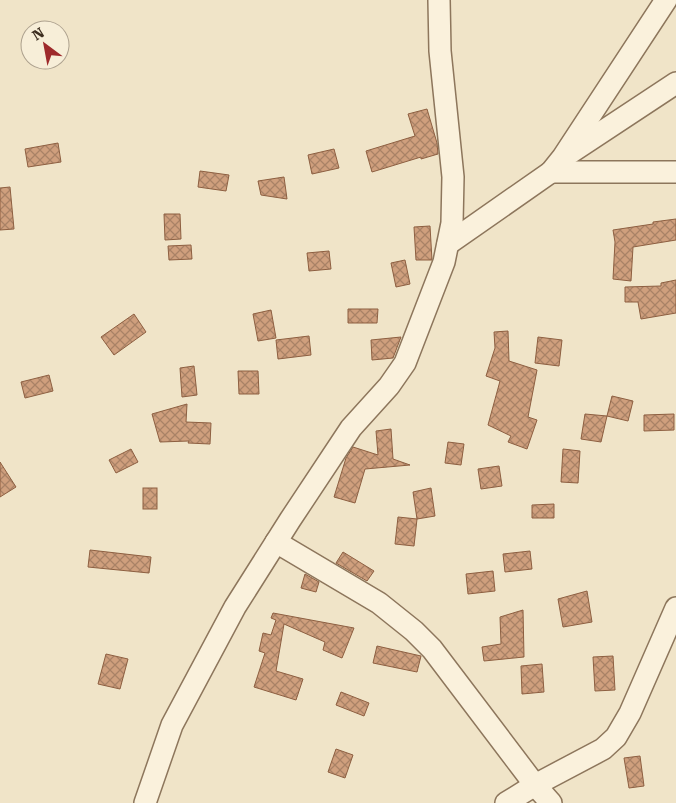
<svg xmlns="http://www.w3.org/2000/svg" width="676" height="803" viewBox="0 0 676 803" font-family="'Roboto Serif',serif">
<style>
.building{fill:url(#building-cross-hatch);stroke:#8d5f41}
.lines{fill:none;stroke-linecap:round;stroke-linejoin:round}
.street-casing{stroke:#8d765c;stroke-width:24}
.street{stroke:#faf1dc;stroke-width:21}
</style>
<defs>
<pattern id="building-cross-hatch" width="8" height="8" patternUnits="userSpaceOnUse" patternTransform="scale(1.25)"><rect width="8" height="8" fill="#cf9f7d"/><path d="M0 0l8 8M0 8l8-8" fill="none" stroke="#a98266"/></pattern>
</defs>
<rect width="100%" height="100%" fill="#f0e4c8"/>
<g class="building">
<polygon points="427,109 437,143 438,154 421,159 421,157 372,172 366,151 415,136 408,114"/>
<polygon points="58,143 61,162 28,167 25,149"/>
<polygon points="334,149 339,168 312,174 308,155"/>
<polygon points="200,171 229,175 226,191 198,187"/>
<polygon points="284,177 287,199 261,195 258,181"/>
<polygon points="10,187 14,229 0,230 0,188"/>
<polygon points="164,214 180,214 181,239 165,240"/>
<polygon points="676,219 676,240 633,247 631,281 613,279 615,242 613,230 653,224 653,222"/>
<polygon points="430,226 432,260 416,260 414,227"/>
<polygon points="191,245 192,259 169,260 168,246"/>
<polygon points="329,251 331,269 309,271 307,253"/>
<polygon points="405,260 410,284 396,287 391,263"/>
<polygon points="676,280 676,313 641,319 638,302 625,302 625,287 661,286 661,283"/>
<polygon points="348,309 378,309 377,323 348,323"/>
<polygon points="271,310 276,338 258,341 253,314"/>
<polygon points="134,314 146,332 114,355 101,337"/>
<polygon points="508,331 509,361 537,370 528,417 537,420 527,449 508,442 511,436 488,425 500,381 486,376 495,348 494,332"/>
<polygon points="309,336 311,355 278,359 276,340"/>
<polygon points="401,337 393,358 372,360 371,340"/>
<polygon points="538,337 562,340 559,366 535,363"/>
<polygon points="194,366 197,395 182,397 180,368"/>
<polygon points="238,371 258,371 259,394 239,394"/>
<polygon points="49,375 53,391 25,398 21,382"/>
<polygon points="612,396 633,401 628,421 607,416"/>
<polygon points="187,404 186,422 211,423 210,444 188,443 189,441 160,442 152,414"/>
<polygon points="585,414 607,416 601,442 581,439"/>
<polygon points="674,414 674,430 644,431 644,415"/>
<polygon points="391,429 393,459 410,465 365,469 355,503 334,497 346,458 353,447 378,455 376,431"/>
<polygon points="448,442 464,444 461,465 445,463"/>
<polygon points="131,449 138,462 116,473 109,460"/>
<polygon points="563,449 580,451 578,483 561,482"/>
<polygon points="0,462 16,487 0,497"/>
<polygon points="499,466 502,486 481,489 478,469"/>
<rect x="143" y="488" width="14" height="21"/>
<polygon points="431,488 435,516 417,519 413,492"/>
<polygon points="554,504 554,518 532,518 532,505"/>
<polygon points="398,517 417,519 414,546 395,544"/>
<polygon points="90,550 151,557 149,573 88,567"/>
<polygon points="530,551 532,569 505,572 503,554"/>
<polygon points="343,552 374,571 367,581 336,563"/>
<polygon points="493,571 495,591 468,594 466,574"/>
<polygon points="305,574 319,582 316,592 301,588"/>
<polygon points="587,591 592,622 563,627 558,599"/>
<polygon points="523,610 524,657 484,661 482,647 501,644 500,617"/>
<polygon points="273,613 354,628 342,658 323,650 325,642 284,624 276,671 303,679 296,700 254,687 265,653 259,651 263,633 271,635 276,620 271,618"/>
<polygon points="377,646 421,656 417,672 373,663"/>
<polygon points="106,654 128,659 120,689 98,684"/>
<polygon points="613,656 615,690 595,691 593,657"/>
<polygon points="542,664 544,692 522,694 521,666"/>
<polygon points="341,692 369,703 364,716 336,705"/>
<polygon points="336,749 353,755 345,778 328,772"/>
<polygon points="640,756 644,786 629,788 624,758"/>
</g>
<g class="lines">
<g class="street-casing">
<g id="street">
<polyline points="570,153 676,83"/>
<polyline points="551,172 676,172"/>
<polyline points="448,244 551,172 563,157 666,0"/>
<polyline points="276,542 379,603 414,631 432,649 535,785 551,803"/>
<polyline points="145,803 172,725 235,607 290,520 351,428 389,386 405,363 444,262 452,223 453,177 440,51 439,0"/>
<polyline points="506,803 535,785 603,749 616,737 630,713 676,608"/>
</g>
</g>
<use href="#street" class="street"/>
</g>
<g transform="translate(45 45) rotate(328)"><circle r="24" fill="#f7eed8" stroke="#ada18e"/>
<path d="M0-4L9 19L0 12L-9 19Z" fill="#9e2a2b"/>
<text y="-8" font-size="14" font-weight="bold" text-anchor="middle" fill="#3d2e20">N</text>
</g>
</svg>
